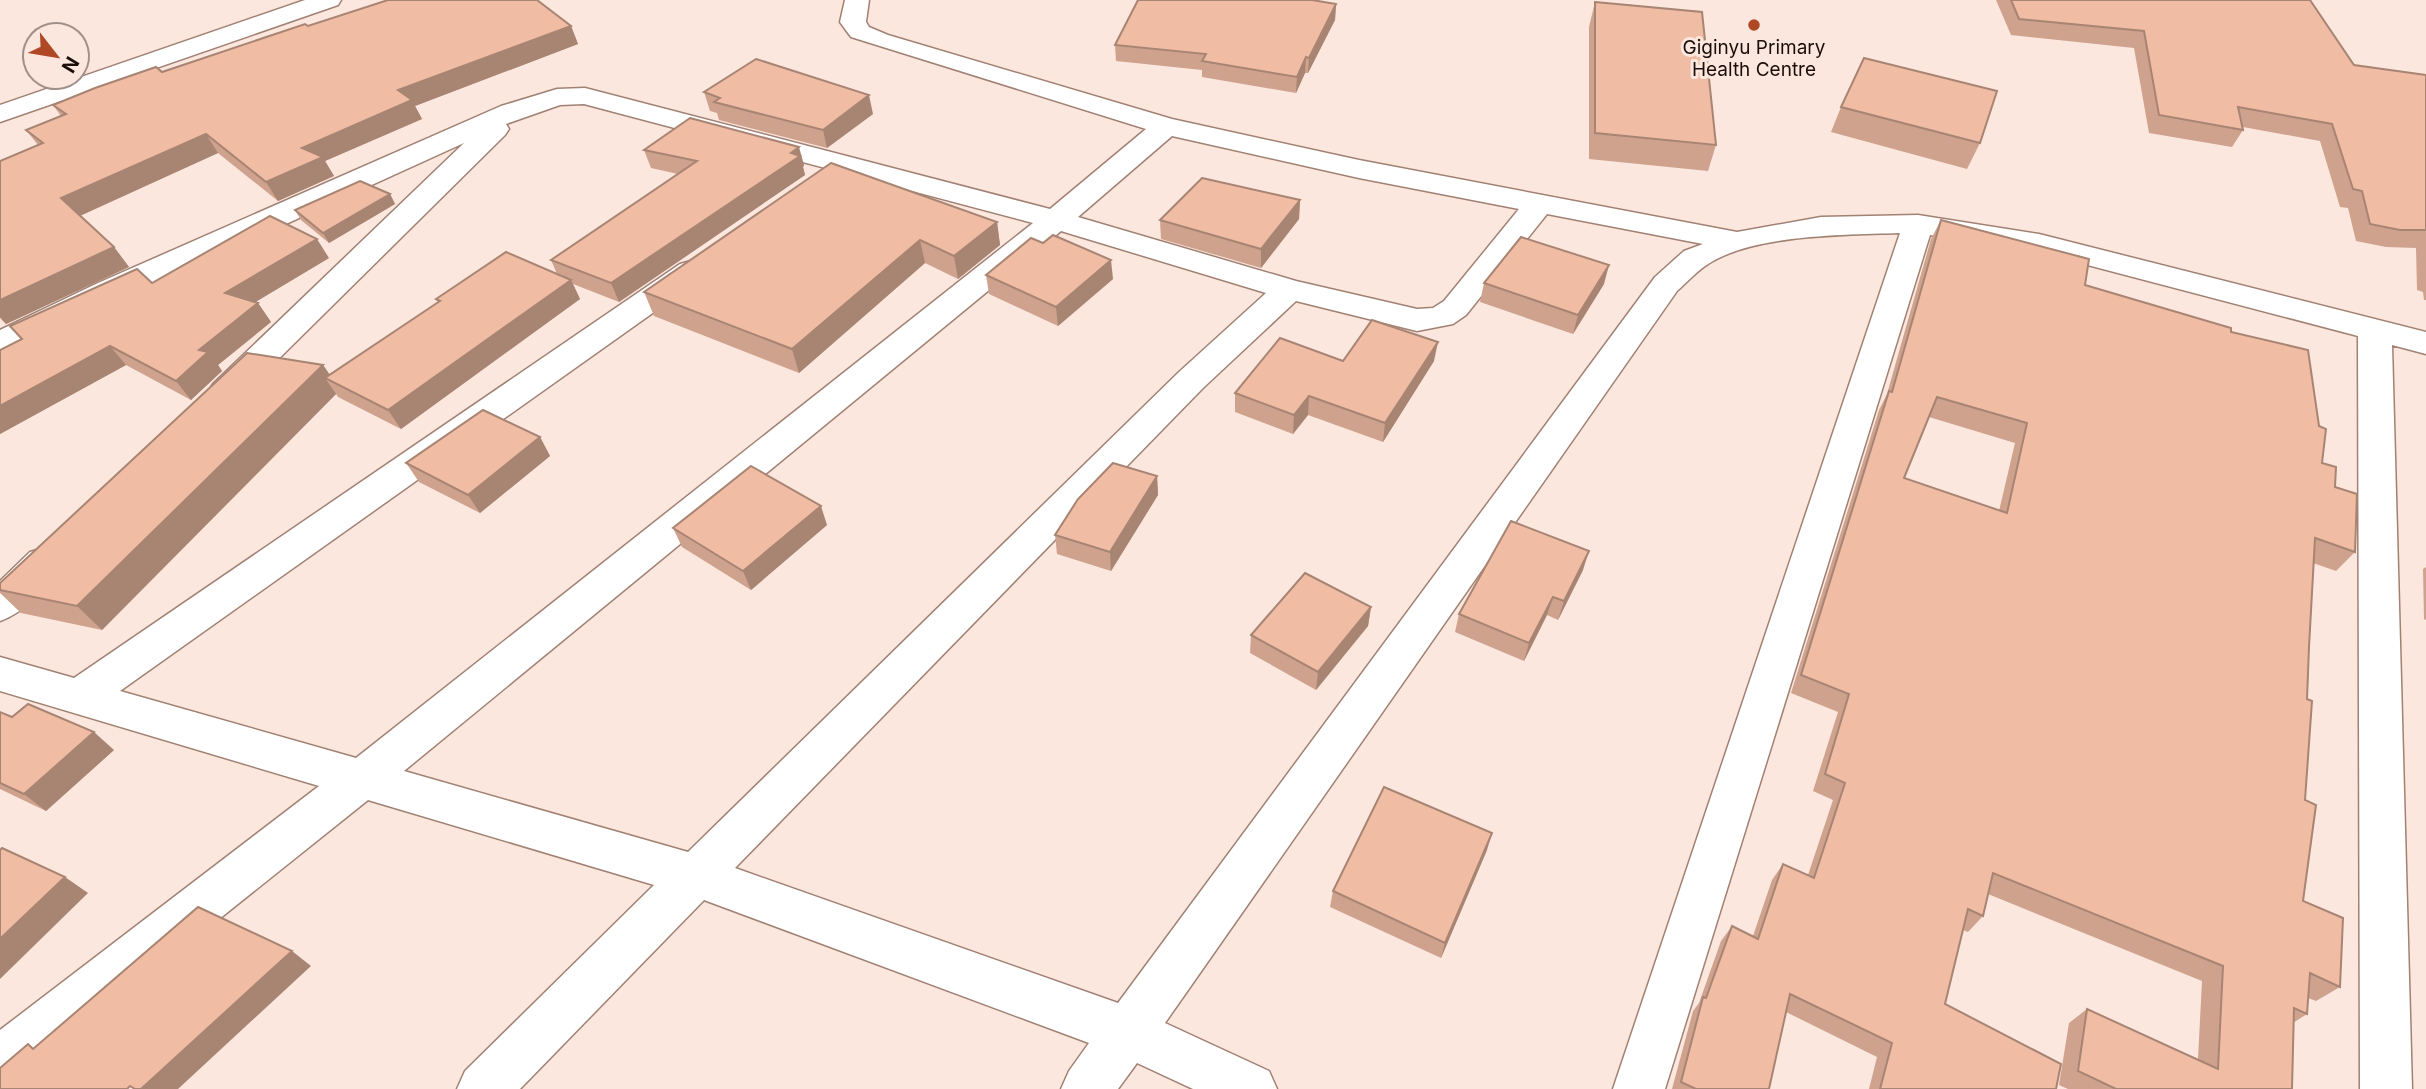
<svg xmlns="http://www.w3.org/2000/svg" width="2426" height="1089" viewBox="0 0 2426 1089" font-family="Inter,sans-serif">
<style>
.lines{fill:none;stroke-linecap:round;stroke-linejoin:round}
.street-casing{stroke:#a18173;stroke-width:3}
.street{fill:#fff;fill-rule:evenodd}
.wall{fill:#cea28d;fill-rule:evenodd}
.shaded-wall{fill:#a88473}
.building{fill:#f0bca4;stroke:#a88473;stroke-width:2;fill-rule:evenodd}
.poi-dot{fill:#af4824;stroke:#fce7de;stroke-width:2.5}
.labels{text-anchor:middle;stroke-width:6;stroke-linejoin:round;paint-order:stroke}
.far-poi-label{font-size:19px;fill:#190e09;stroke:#fce7de}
</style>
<rect width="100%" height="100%" fill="#fce7de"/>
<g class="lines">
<g class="street-casing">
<g id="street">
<polygon points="305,0 341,0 338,5 0,122 0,105"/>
<path d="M845,0H869L866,22L869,27L888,35L1172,119L1359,160L1737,232L1821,217L1918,215L2039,234L2426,332V354L2392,345L2412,1089H2360L2358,336L2038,252L1930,235L1665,1089H1613L1900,233C1846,235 1750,234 1705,266C1695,273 1686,283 1677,291L1165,1023L1269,1071L1277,1089H1193L1137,1063L1118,1089H1061L1069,1071L1089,1043L704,900L520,1089H457L465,1071L654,885L368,800L18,1080L0,1088V1030L319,786L0,691V657L74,678L680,264L691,261L702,264L707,271L702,278L120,691L356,758L1033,223L584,104L560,105L506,124L509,129L505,135L237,400L225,404L213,400L208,392L213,384L464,143L0,354V330L98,283L501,106L557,89L585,88L1050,209L1146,129L851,37L840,22ZM1172,136L1359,178L1519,209L1444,301L1433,308L1417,309L1296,281L1078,217ZM1547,214L1703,244L1684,251L1655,277L1118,1003L735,868L1203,388L1296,301L1417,331L1453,324L1466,315ZM1061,231L1266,293L1179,372L688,852L404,771Z"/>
<path d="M44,548L58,552L63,563C51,585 24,613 0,621V581L30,552Z"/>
</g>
</g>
<use href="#street" class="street"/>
</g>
<g class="wall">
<polygon points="1996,0 2310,0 2354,65 2426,75 2426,300 2424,300 2423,292 2417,290 2416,248 2386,247 2356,241 2348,208 2340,207 2320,141 2243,127 2243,130 2232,147 2149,133 2134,48 2011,35"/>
<polygon points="1595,2 1716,145 1708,171 1589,159 1589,27"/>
<polygon points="1336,4 1335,20 1308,73 1305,73 1296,93 1202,77 1202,70 1116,61 1115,45"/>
<polygon points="308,26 571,26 578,44 415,106 422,119 325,161 334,176 278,201 218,153 80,216 114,247 129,267 6,324 0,318 0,161 38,145 26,130 61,116 53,105 162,72"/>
<polygon points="704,92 873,114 827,148 719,120 717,113 710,111"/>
<polygon points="1841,107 1980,143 1967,169 1831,132"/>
<polygon points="644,150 804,165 803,167 805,175 619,302 573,284 580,299 401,429 338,397 336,394 102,630 21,613 0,593 0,583 323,365 330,375 438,302 436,299 557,274 551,260 678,174 651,168"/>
<polygon points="390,194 395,204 329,243 301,220 295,210"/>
<polygon points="1300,200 1299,219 1261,268 1161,239 1160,220"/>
<path d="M1941,220L2085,285L2231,332L2322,463L2335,487L2355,552L2336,571L2313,563L2309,647L2303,901L2340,987L2316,1001L2308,998L2307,1014L2293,1023L2292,1089H2068L2059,1085L2069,1023L2087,1009L2198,1059L2202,981L1988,894L1983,916L1968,932L1963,930L1945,1004L2056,1089H1869L1877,1057L1786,1012L1769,1089H1672L1693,1011L1699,1003L1721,941L1732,926L1753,936L1772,880L1783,864L1808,875L1833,800L1813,791L1838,712L1791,693L1879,410L1887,394L1931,239ZM1929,417L2015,443L1999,511L1904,478Z"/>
<polygon points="997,222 1000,245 958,279 925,263 799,373 654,316 644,292"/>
<polygon points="329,258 255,302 258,303 271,322 218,365 222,371 191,400 126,365 0,434 0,350 21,339 10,326 152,283"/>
<polygon points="986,275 1113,279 1058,326 989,294"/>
<polygon points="1484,283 1604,284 1573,334 1480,302"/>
<polygon points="1343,361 1434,361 1383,442 1308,415 1293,434 1235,412 1235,393"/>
<polygon points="540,437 550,456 480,513 419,482 406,463"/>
<polygon points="1157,476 1158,495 1111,571 1057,554 1055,535"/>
<polygon points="827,525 751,590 682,547 673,528"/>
<polygon points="2426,567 2426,620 2424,619 2423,569"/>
<polygon points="1583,570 1558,620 1547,615 1524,661 1455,632 1459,614"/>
<polygon points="1371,607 1368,626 1316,690 1250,653 1251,635"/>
<polygon points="0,712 12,717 114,750 46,811 0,789"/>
<polygon points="1487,850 1441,958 1330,907 1333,891"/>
</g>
<g class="shaded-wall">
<polygon points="1336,4 1335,20 1308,73 1309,58"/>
<polygon points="571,26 578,44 415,106 422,119 325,161 334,176 278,201 266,182 302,148 398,90"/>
<polygon points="1306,57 1305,73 1296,93 1297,77"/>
<polygon points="869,95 873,114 827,148 823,130"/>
<polygon points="206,134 218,153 75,218 61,198"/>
<polygon points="799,147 804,165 803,167 805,175 619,302 611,283"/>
<polygon points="390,194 395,204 329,243 323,233"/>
<polygon points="1300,200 1299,219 1261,268 1261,249"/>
<polygon points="997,222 1000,245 958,279 954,256"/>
<polygon points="317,239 329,258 239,312 225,293"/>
<polygon points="920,240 925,263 799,373 792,349"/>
<polygon points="114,247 129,267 6,324 0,317 0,300"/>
<polygon points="1111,260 1113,279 1058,326 1056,307"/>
<polygon points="1609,265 1604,284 1573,334 1578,315"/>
<polygon points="571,280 580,299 401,429 388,410"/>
<polygon points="258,303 271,322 218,365 222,371 191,400 176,381 199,350"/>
<polygon points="1438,342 1434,361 1383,442 1385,423"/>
<polygon points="110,346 126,365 0,434 0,406"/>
<polygon points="323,365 336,384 325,378 336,394 102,630 77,606"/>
<polygon points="1309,396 1308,415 1293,434 1294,415"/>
<polygon points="540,437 550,456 480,513 468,495"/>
<polygon points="1157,476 1158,495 1111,571 1110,552"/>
<polygon points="821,506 827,525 751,590 743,571"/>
<polygon points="1589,551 1583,570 1558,620 1564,601"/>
<polygon points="1553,597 1547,615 1524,661 1529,643"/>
<polygon points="1371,607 1368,626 1316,690 1318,672"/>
<polygon points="94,732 114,750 46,811 24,794"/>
<polygon points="1492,833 1487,850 1441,958 1445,943"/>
<polygon points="65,877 88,893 0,979 0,939"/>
<polygon points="292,951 311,966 178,1089 141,1089"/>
</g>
<g class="building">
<polygon points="388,0 537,0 571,26 398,90 412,100 302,148 323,157 266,182 206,134 61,198 114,247 0,300 0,161 43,143 26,130 66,114 53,105 95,88 156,67 162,72 305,24 308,26"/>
<polygon points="1138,0 1312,0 1336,4 1309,58 1306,57 1297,77 1202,61 1206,54 1115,45"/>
<polygon points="2011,0 2310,0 2354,65 2426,75 2426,230 2400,230 2370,224 2362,191 2353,189 2332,124 2238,107 2243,130 2159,115 2144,31 2019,19"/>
<polygon points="1595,2 1702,12 1716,145 1595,133"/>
<polygon points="1864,58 1997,91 1980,143 1841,107"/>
<polygon points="756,59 869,95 823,130 714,102 720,98 704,92"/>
<polygon points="690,118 799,147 791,153 800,156 611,283 551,260 697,161 644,150"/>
<polygon points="831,163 997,222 954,256 920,240 792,349 644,292"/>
<polygon points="1202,178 1300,200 1261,249 1160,220"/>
<polygon points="360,181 390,194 323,233 295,210"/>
<polygon points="270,216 317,239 225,293 258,303 199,350 208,352 176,381 110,346 0,406 0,350 22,339 10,326 137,269 152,283"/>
<path d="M1941,220L2089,259L2085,285L2231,328V332L2308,350L2319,426L2326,429L2322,463L2336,467L2335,487L2357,494L2355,552L2315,538L2309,647L2307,699L2312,701L2305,800L2316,805L2303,901L2343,918L2340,987L2310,973L2307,1014L2294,1008L2292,1089H2116L2078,1071L2087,1009L2218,1069L2223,966L1993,873L1983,916L1968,909L1945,1004L2061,1064L2056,1089H1880L1892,1043L1790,994L1769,1089H1696L1681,1082L1703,997L1706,998L1732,926L1758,939L1783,864L1814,878L1845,783L1825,774L1849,694L1801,675L1889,391L1892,392ZM1937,397L2027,423L2007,513L1904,478Z"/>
<polygon points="1053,235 1111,260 1056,307 986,275 1031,238 1043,243"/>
<polygon points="1521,237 1609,265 1578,315 1484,283"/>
<polygon points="506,252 571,280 388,410 325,378 440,301 436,299"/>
<polygon points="1372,320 1438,342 1385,423 1309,396 1294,415 1235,393 1280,338 1343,361"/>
<polygon points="247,353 323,365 77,606 0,590 0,583"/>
<polygon points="483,410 540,437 468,495 406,463"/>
<polygon points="1113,463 1157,476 1110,552 1055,535 1078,499"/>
<polygon points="751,466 821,506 743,571 673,528"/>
<polygon points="1511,521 1589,551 1564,601 1553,597 1529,643 1459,614"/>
<polygon points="1305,573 1371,607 1318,672 1251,635"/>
<polygon points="28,704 94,732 24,794 0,783 0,712 12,717"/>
<polygon points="1384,787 1492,833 1445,943 1333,891"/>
<polygon points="2,848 65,877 0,939 0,850"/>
<polygon points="198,907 292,951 141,1089 135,1089 130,1086 127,1089 0,1089 0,1068 28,1044 33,1049"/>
</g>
<circle class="poi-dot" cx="1754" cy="25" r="7"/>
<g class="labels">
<g class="far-poi-label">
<text x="1754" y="54">Giginyu Primary<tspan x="1754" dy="22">Health Centre</tspan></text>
</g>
</g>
<g transform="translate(56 56) rotate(121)"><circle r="33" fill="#fce7de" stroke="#a19089" stroke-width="2"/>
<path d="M0-5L12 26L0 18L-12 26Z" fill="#af4824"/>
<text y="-10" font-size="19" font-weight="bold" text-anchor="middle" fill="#190e09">N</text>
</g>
</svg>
